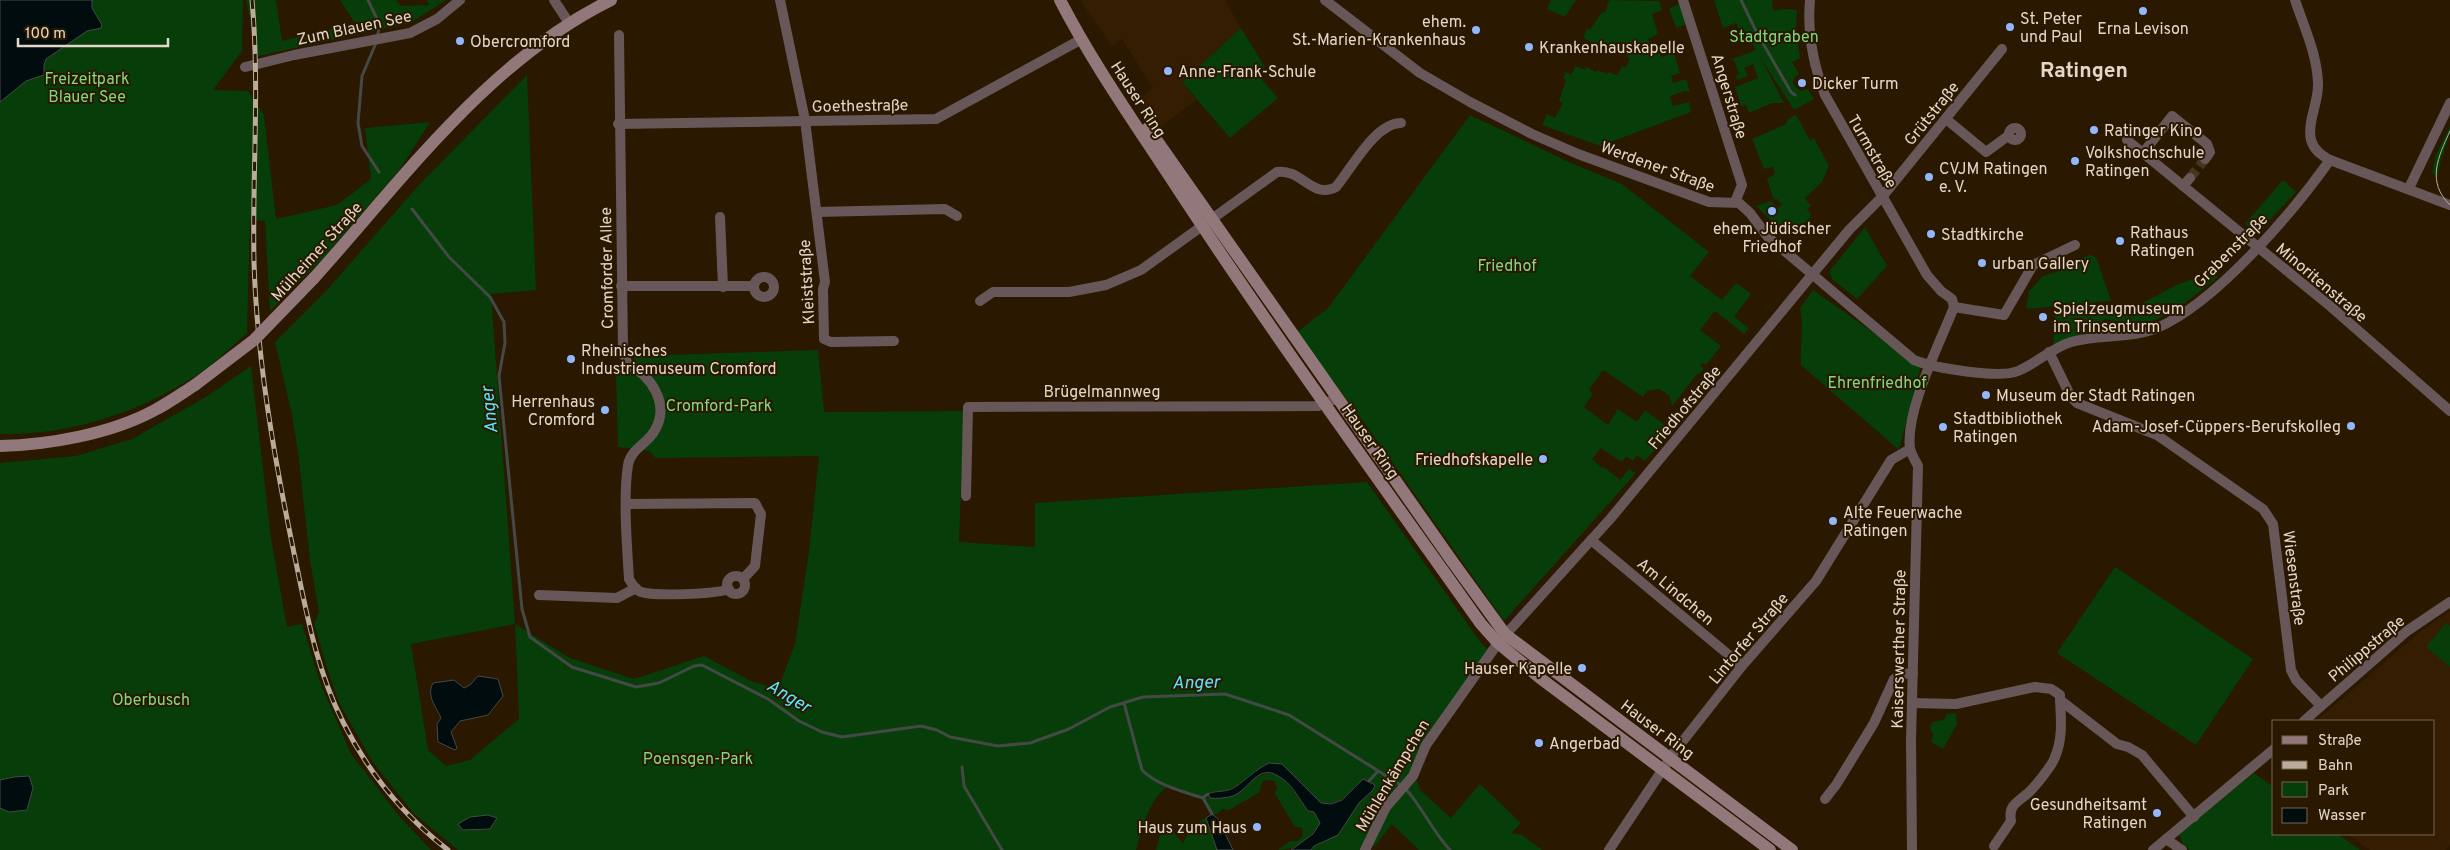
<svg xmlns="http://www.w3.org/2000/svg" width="2450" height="850" viewBox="0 0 2450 850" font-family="Overpass,sans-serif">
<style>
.built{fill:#341d00}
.green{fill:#063d09;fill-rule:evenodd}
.water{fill:#000c0e;stroke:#444946}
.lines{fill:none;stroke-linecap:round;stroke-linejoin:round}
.stream{stroke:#444946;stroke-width:3}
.minor-tunnel{stroke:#46351f;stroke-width:10;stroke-dasharray:10 5;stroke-linecap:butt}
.minor{stroke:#675758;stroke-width:10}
.secondary{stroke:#92787a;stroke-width:12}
.tram{stroke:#baac9c;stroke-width:1}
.rail-casing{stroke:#baac9c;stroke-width:5}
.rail{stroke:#2a1801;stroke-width:3;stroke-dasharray:9;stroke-linecap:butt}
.secondary-bridge{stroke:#92787a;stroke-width:12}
.poi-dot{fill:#92b7fd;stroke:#2a1801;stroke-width:2}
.labels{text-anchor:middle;stroke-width:4;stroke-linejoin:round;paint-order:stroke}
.poi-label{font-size:16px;fill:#e4d7c9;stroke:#2a1801;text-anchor:start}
.street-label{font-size:16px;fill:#e4d7c9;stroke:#2a1801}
.park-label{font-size:16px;fill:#7fda7e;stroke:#2a1801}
.water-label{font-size:18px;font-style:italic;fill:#59e7fd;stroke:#2a1801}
.district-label{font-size:21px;font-weight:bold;fill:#e4d7c9;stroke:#2a1801}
</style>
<rect width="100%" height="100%" fill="#2a1801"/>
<g class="built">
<polygon points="1080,0 1225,0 1241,28 1182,82 1196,100 1160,127 1140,97 1153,88 1122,39 1112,46"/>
<polygon points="2450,611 2450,845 2445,850 2370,850 2347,834 2434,834 2434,721 2316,721 2421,631"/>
</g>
<g class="green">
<path d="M0,0H243L242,51L213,90L248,91L264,115L276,219L337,205L371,179L365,128L430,122L400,169L325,256L270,311L265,221L250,220L247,333C230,348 213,365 194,377C138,413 67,436 0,434Z"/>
<polygon points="246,0 276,0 282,41 355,23 340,0 396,0 401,6 429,5 427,0 446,0 410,23 258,56"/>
<polygon points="1551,0 1576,0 1565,17 1547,9"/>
<polygon points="1609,0 1659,1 1662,10 1652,14 1658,34 1648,39 1652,50 1658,47 1661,57 1674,53 1680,73 1671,76 1673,83 1686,79 1690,92 1685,91 1670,96 1673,106 1689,102 1691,112 1600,146 1542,125 1547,114 1555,118 1563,103 1559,101 1566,80 1563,78 1566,72 1571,75 1576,66 1585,70 1586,67 1596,72 1597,70 1607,74 1609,72 1617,76 1622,66 1626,68 1630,58 1626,56 1627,54 1618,49 1616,52 1606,47 1605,48 1583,38 1587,29 1590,30 1602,12 1605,13"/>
<polygon points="1714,0 1772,0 1773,11 1782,9 1797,10 1796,30 1800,58 1792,62 1799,74 1794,78 1793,84 1800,91 1808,89 1814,99 1794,110 1760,57 1784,103 1772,103 1749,113 1746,105 1741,106 1735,87 1758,78 1753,64 1744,68 1748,76 1737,80 1736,76 1739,74 1734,60 1730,60 1756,50 1749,38 1745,40 1736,23 1723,28"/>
<polygon points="1680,4 1687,24 1676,28 1669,8"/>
<polygon points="1241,28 1265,67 1257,74 1278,98 1230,138 1182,82"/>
<path d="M527,75L536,290L491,294L515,624L570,658L634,679L704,656L751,681L772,687L781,681L795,644L809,551L819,456L656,458L649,451L618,447L616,373L629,372L635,356L818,350L824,412L964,411L959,542L1035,547V503L1367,482L1481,643L1491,652L1426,745L1406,790L1417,780L1420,790L1451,818L1480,784L1521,823L1511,833L1522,835L1542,850H1419L1392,824L1375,846L1367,845L1365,850H1311L1314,846L1338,835L1359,803L1373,790L1357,784C1346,796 1339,805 1321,803L1294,775L1258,769C1242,782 1231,793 1210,792L1204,798C1212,798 1223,799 1231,796C1239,794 1247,785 1253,780C1278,760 1294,793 1308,811L1314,812L1320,823C1309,839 1297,850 1278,850L1290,841H1297L1303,836L1302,828L1295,827L1275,794L1277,787L1274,781L1264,780L1261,785L1260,792L1229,810L1222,809L1217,814H1212L1203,798L1168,786C1148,801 1143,827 1136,850H458L413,813L372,761L340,705L328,671L314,624L319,612L310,561L298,451L292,415L275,342L326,291L418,186ZM515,624L519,719L470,760L446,766L428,750L411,644Z"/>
<polygon points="1470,115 1571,163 1622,184 1709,252 1690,276 1722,300 1736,283 1751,294 1734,317 1749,328 1744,334 1715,311 1700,330 1721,346 1706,365 1703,363 1700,365 1704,369 1700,374 1698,373 1672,406 1670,396 1659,389 1647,391 1643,397 1603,370 1589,390 1593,394 1584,407 1608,425 1618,409 1637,422 1645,410 1672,430 1645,461 1637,455 1633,461 1626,456 1622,462 1601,448 1592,459 1602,468 1604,467 1620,480 1629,469 1636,473 1504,621 1366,425 1297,332 1328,308"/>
<polygon points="1796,115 1810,140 1814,138 1829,166 1822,182 1805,198 1811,206 1807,209 1812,216 1788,237 1756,206 1771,201 1778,208 1782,205 1777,199 1774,200 1767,179 1775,174 1773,167 1764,169 1752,139 1786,124 1788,119"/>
<path d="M2450,126C2450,145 2439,157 2438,176L2432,173L2436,155Z"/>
<polygon points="2283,180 2296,192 2257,234 2245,224"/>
<polygon points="1865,227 1887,266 1857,299 1833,280 1829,272"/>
<polygon points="2090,255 2096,257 2111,301 2026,309 2029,291 2043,276 2060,271 2074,261"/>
<polygon points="2213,272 2218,277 2172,313 2140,326 2105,319 2091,332 2053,345 2055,314 2141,304 2176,285"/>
<path d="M1813,290L1921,366L1899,450L1801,365C1800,345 1804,327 1800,308Z"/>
<polygon points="251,366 271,538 287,627 302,624 321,685 351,754 399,816 431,850 0,850 0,463 76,456 132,439 209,395"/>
<polygon points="2115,567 2253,659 2196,745 2057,653"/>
<polygon points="2446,623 2450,626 2450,667 2426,647"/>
<polygon points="1947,713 1956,714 1957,724 1943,749 1931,742 1933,735 1930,728 1932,722 1944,720"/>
<polygon points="2254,773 2274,787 2274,834 2338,834 2360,850 2190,850 2184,846 2179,834"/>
<polygon points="1206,818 1217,850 1156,850 1164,820 1183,844 1191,825"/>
</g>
<g class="water">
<polygon points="0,0 92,0 92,8 102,25 101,28 87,31 46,59 44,65 44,75 26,81 0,102"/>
<path d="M478,676L498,679L503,696L488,715L460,721L451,732L457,748L455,750L438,742L437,724L441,718C436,706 426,696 433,683L454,680L464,688L470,685Z"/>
<path d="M1269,763L1282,764L1321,803L1331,804L1342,800L1363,779L1375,785L1373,790L1359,803L1338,835L1314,846L1311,850H1291L1313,834L1320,823L1314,812L1308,811C1299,799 1292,783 1278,776C1258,763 1249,790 1233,796C1227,798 1216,799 1210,798L1208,794C1216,790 1226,793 1235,787C1247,779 1256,769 1269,763Z"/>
<polygon points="29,776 33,788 27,810 9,812 0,808 0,780 14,777"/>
<polygon points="1212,814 1218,819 1233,850 1217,850 1206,818"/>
<polygon points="488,815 497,818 490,829 463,830 458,824 470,817"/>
</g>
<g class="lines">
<g class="stream">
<polyline points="368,0 380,25 377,37"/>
<polyline points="1741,0 1757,33 1791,92 1795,95"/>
<polyline points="376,43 362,76 358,123 362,146 379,172"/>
<path d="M412,209L449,257L490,297L504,322L505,343L499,376L522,609L530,637L572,667L636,687L659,683L694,666L702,665L768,699L799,721L822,732L842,737L921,726L937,730L950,737L998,746L1030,743L1069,729L1110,707L1143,697L1225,694L1289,715L1404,787C1422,806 1432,831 1450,850"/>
<path d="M1124,703L1142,770C1156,785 1184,792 1203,798L1212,814"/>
<polyline points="962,767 964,786 1002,850"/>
<polyline points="1369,781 1378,771"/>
<polyline points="1203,798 1208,794"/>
</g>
<polyline class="minor-tunnel" points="2190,178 2205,159"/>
<g class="minor">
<polyline points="554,0 569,23"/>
<polyline points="780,0 805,120 825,282 823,289 824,339 831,342 894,341"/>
<path d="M1325,0L1420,73L1470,102L1532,134L1578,154L1709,202L1739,203L1750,213L1768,237L1914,360C1934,368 1999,379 2018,371C2037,363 2052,348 2071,342C2099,334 2131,339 2157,328C2216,303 2293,212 2330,160"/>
<polyline points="1683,0 1742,185 1735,202"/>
<path d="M1810,0C1807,33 1813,64 1825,95L1927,275L1941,291L1952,299L1954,307C1940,343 1905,411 1910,448C1911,454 1915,460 1918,466L1911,740L1912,850"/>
<path d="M2295,0C2304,27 2317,54 2318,83C2319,102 2307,121 2311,140C2314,150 2321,155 2330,160L2450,205"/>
<path d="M619,35L623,351L628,365C651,375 670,404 655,430C648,444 631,448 628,465C623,497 627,546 629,579C632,584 635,589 639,591C650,597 717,594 729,589"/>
<polyline points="245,67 294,55 410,33 437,19 460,0"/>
<polyline points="1946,119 1986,152 2008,136"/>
<polyline points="618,124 936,119 1082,39"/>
<circle cx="2015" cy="134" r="6"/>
<polyline points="2127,140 2330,306 2450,411"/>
<polyline points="2143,153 2172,116 2207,144 2210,152 2205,159"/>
<polyline points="2183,186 2190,178"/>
<polyline points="2409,188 2450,103"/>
<polyline points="817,212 945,209 957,216"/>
<polyline points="720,217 723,287"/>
<circle cx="764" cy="287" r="10"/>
<polyline points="621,286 754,286"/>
<path d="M980,301L993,292H1069L1106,285L1141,270L1277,172C1301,168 1313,200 1336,187C1352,168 1375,123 1401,123"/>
<polyline points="1954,307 2004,315 2033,265 2075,245"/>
<polyline points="2049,352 2071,397 2077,403 2157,435 2263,509 2273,524 2291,670 2296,680 2321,706"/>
<polyline points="966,496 968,407 1318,406 1338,398"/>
<polyline points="627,504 755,503 761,514 755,566 743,579"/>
<polyline points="1591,540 1742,666"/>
<circle cx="736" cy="585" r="9"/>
<polyline points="539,595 617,598 636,588"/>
<polyline points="1912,703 1956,704 2035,687 2051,689 2060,695 2060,700 2117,744 2128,747 2142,755 2194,817"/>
<polyline points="2304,721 2407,631 2450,602"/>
<polyline points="1825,799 1836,785 1874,723 1894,679 1903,674 1913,673"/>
<polyline points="2166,839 2182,850"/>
<path d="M1994,846L2011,821C2008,806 2017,802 2027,794C2034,788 2052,766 2055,757C2063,738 2061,719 2060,700"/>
<polyline points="1365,850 1386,807 1413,776 1426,745 1498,643 1611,518 1849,230 1882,197 2002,49"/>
<polyline points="1609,850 1675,751 1742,666 1816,581 1891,460 1910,449"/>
<polyline points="2153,850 2274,749"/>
</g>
<g class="secondary">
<path d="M1060,0C1092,62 1132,119 1170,177C1269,329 1376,476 1481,624L1498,643L1540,678L1770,850"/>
<polyline points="1148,128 1452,561 1505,634 1792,850"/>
<path d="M314,278C404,178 489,60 611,0"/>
<path d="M0,446C48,445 110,434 153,411C167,404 181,394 195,385"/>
</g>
<path class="tram" d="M2450,131C2438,157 2426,182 2450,205"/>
<g class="rail-casing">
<path id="rail" d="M252,0C260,87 252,174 254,262C257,360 274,457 294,553C306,610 316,669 343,722C368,772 404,816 448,850"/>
</g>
<use href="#rail" class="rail"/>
<polyline class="secondary-bridge" points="195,385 254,340 314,278"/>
</g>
<g class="poi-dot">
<circle cx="2143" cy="11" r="5"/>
<circle cx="2010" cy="27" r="5"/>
<circle cx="1476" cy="30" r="5"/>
<circle cx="460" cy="41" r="5"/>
<circle cx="1529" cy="47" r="5"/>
<circle cx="1168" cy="71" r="5"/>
<circle cx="1802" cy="83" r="5"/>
<circle cx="2094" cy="130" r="5"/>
<circle cx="2075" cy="161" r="5"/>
<circle cx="1929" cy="177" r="5"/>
<circle cx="1772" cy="211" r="5"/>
<circle cx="1931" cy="234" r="5"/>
<circle cx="2120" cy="241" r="5"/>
<circle cx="1982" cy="263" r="5"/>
<circle cx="2043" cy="317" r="5"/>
<circle cx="571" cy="359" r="5"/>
<circle cx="1986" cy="395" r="5"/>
<circle cx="605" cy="410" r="5"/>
<circle cx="2351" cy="426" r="5"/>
<circle cx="1943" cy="427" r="5"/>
<circle cx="1543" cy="459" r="5"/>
<circle cx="1833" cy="521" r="5"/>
<circle cx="1582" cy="668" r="5"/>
<circle cx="1539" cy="743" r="5"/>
<circle cx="2157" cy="813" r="5"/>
<circle cx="1257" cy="827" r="5"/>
</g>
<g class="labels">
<g class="poi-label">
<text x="2020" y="24">St. Peter<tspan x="2020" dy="18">und Paul</tspan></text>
<text x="1466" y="27" text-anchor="end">ehem.<tspan x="1466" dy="18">St.-Marien-Krankenhaus</tspan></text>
<text x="2143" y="34" text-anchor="middle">Erna Levison</text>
<text x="470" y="47">Obercromford</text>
<text x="1539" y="53">Krankenhauskapelle</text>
<text x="1178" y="77">Anne-Frank-Schule</text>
<text x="1812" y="89">Dicker Turm</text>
<text x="2104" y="136">Ratinger Kino</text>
<text x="2085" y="158">Volkshochschule<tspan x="2085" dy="18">Ratingen</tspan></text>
<text x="1939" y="174">CVJM Ratingen<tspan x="1939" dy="18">e. V.</tspan></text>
<text x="1772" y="234" text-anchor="middle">ehem. Jüdischer<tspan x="1772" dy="18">Friedhof</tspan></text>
<text x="2130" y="238">Rathaus<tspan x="2130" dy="18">Ratingen</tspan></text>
<text x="1941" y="240">Stadtkirche</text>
<text x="1992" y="269">urban Gallery</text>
<text x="2053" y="314">Spielzeugmuseum<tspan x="2053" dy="18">im Trinsenturm</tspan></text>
<text x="581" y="356">Rheinisches<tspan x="581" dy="18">Industriemuseum Cromford</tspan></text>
<text x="1996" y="401">Museum der Stadt Ratingen</text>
<text x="595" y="407" text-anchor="end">Herrenhaus<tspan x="595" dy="18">Cromford</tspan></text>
<text x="1953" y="424">Stadtbibliothek<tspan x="1953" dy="18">Ratingen</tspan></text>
<text x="2341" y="432" text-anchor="end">Adam-Josef-Cüppers-Berufskolleg</text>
<text x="1533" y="465" text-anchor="end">Friedhofskapelle</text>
<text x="1843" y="518">Alte Feuerwache<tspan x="1843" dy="18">Ratingen</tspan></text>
<text x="1572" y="674" text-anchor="end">Hauser Kapelle</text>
<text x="1549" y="749">Angerbad</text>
<text x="2147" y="810" text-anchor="end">Gesundheitsamt<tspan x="2147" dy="18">Ratingen</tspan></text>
<text x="1247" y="833" text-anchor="end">Haus zum Haus</text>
</g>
<g class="street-label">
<text transform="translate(354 27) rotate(-12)" y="6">Zum Blauen See</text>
<text transform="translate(1730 96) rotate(73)" y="6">Angerstraße</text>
<text transform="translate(1139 99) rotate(57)" y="6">Hauser Ring</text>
<text transform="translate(860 105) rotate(-1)" y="6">Goethestraße</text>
<text transform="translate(1931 113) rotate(-51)" y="6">Grütstraße</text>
<text transform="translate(1873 151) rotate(60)" y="6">Turmstraße</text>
<text transform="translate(1658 166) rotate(20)" y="6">Werdener Straße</text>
<text transform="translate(2230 250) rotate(-45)" y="6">Grabenstraße</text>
<text transform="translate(316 251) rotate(-48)" y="6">Mülheimer Straße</text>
<text transform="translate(606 268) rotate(-91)" y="6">Cromforder Allee</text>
<text transform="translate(806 282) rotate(-93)" y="6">Kleiststraße</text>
<text transform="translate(2322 282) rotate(40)" y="6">Minoritenstraße</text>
<text x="1102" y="397">Brügelmannweg</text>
<text transform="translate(1684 407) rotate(-50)" y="6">Friedhofstraße</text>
<text transform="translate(1371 441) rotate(55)" y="6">Hauser Ring</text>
<text transform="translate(2295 578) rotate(83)" y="6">Wiesenstraße</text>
<text transform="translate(1676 591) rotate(40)" y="6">Am Lindchen</text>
<text transform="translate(1748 638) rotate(-50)" y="6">Lintorfer Straße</text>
<text transform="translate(2366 648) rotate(-40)" y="6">Philippstraße</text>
<text transform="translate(1898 649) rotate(-89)" y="6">Kaiserswerther Straße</text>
<text transform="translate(1658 729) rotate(37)" y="6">Hauser Ring</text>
<text transform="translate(1392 775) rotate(-59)" y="6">Mühlenkämpchen</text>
</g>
<g class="park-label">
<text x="1774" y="42">Stadtgraben</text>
<text x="87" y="84">Freizeitpark<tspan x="87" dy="18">Blauer See</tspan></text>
<text x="1507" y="271">Friedhof</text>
<text x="1877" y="388">Ehrenfriedhof</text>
<text x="719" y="411">Cromford-Park</text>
<text x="151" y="705">Oberbusch</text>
<text x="698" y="764">Poensgen-Park</text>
</g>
<g class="water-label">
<text transform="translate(489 410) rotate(-96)" y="6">Anger</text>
<text transform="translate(1196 682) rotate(-1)" y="6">Anger</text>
<text transform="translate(789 696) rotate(31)" y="6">Anger</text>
</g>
<g class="district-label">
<text x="2084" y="77">Ratingen</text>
</g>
</g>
<rect x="2272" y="720" width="162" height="115" fill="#2a1801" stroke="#746451"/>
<rect x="2282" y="736" width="25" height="8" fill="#92787a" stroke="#746451"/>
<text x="2318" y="745" font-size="15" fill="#e4d7c9">Straße</text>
<rect x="2282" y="761" width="25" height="8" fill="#baac9c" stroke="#746451"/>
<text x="2318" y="770" font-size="15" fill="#e4d7c9">Bahn</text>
<rect x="2282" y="782" width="25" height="15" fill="#063d09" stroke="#746451"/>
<text x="2318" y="795" font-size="15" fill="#e4d7c9">Park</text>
<rect x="2282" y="808" width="25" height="15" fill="#000c0e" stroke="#746451"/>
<text x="2318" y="820" font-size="15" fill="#e4d7c9">Wasser</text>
<path d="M18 38v8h150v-8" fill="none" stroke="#e4d7c9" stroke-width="2.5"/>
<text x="25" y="38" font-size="15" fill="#e4d7c9" stroke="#2a1801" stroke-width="4" paint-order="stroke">100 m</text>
</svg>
